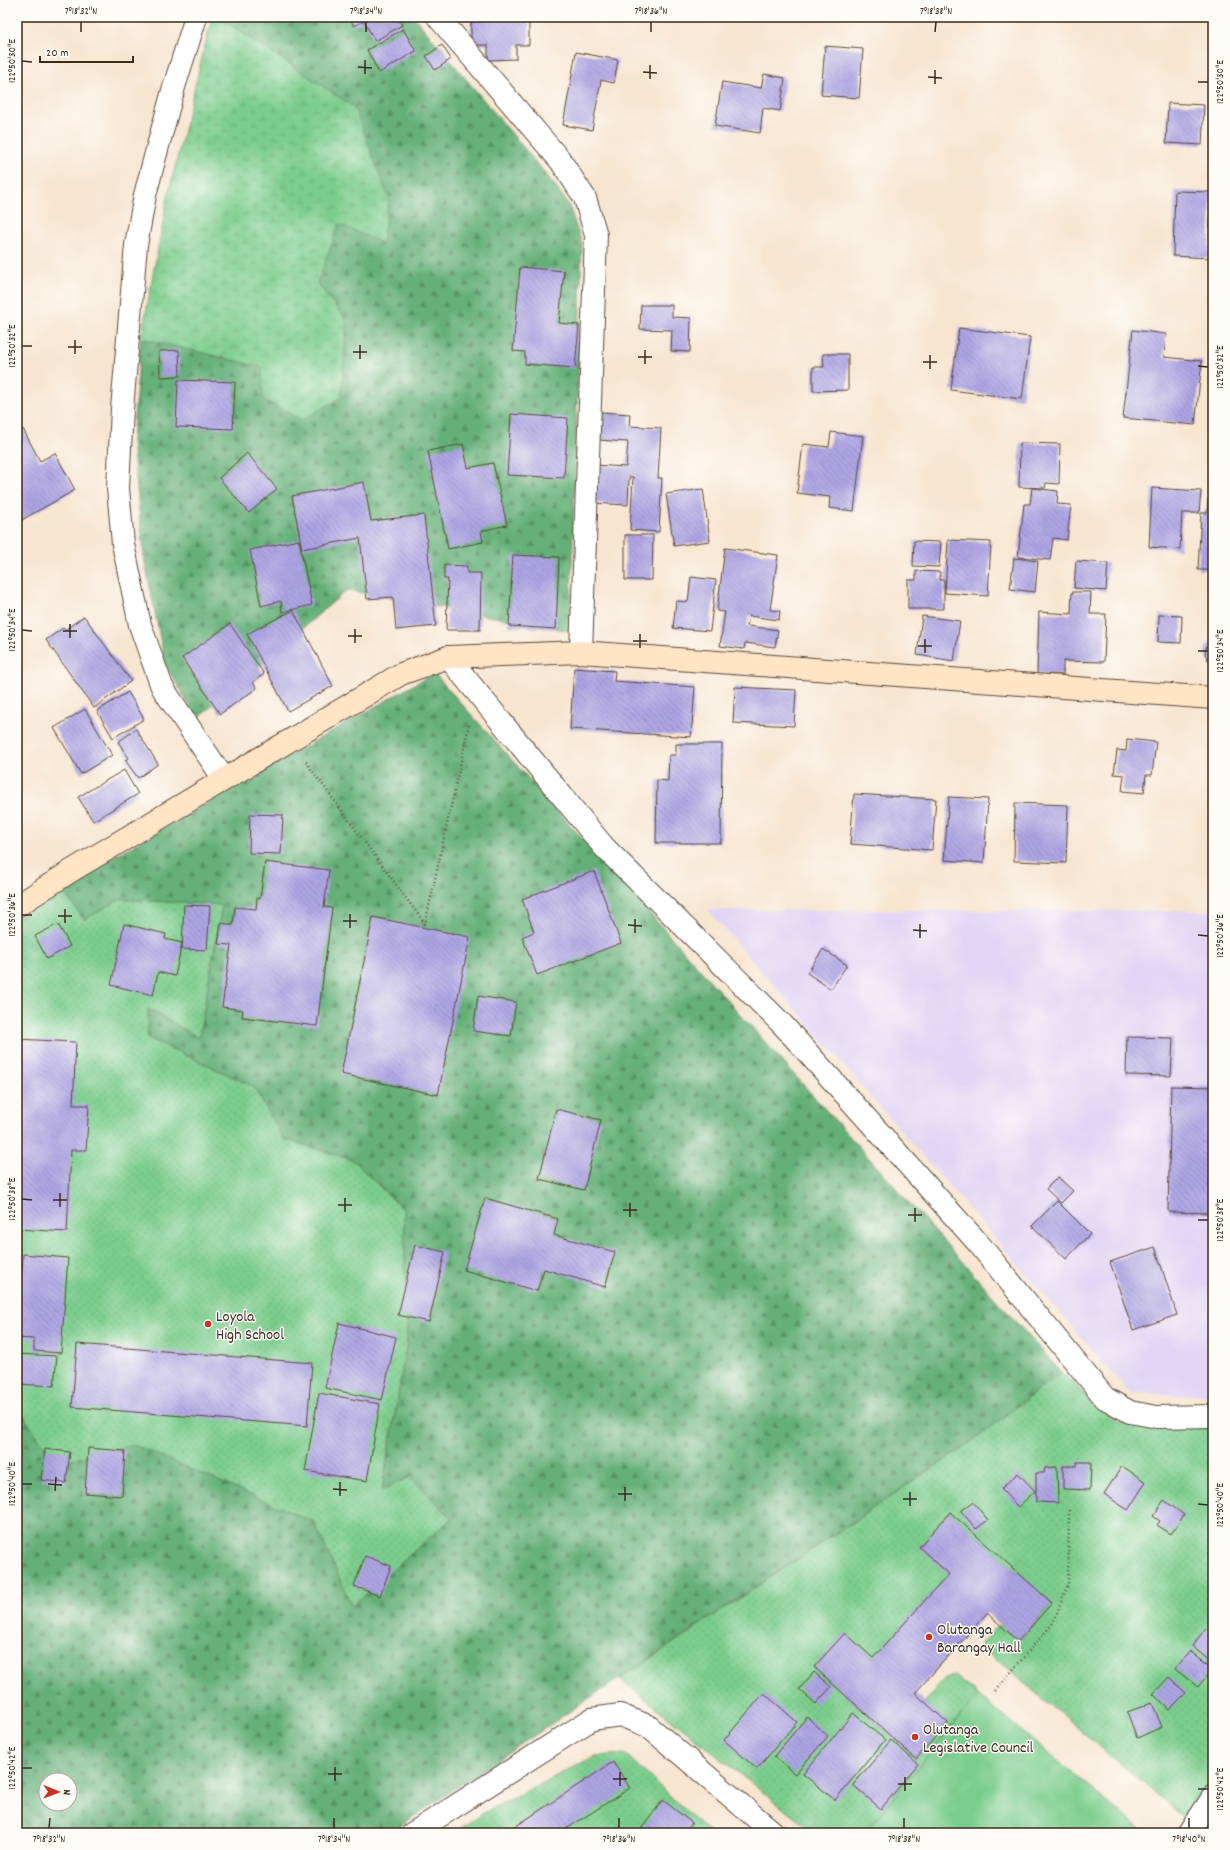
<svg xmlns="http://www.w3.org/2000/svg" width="1230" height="1850" viewBox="0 0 1230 1850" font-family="Dekko,sans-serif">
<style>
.built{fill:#e1d4f4}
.grass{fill:url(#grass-dots);stroke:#5c7c56}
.forest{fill:url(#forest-firs);stroke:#506d4b;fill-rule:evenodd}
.wetland{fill:url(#wetland-marsh);stroke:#5c7c56}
.green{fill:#7ccd8d;stroke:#5c7c56}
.building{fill:url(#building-back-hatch)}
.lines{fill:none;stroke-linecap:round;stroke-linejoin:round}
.street-casing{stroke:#574639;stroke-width:24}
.secondary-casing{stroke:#574639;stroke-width:24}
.path{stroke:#574639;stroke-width:2.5;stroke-dasharray:1 3;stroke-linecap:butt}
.street{stroke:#fff;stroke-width:22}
.secondary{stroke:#ffe4c6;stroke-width:22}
.ticks{fill:none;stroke:#3b2a1e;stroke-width:1.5}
.poi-dot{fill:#c8321e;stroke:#fdfcf7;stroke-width:1.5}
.labels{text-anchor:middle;stroke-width:3;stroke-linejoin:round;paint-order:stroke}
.poi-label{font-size:16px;fill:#3b2a1e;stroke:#fdfcf7;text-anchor:start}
.neatline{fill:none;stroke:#3b2a1e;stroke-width:1.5}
.ticks-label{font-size:10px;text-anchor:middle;fill:#3b2a1e}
</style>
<defs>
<pattern id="grass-dots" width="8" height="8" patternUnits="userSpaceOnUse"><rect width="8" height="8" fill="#7ccd8d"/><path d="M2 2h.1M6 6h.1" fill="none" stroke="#6cb079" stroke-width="1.8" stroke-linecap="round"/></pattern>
<pattern id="forest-firs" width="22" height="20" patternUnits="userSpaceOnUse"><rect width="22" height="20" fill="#65b078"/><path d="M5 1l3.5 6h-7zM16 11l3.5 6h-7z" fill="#548f62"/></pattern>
<pattern id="wetland-marsh" width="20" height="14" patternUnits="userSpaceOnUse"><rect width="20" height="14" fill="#7ccd8d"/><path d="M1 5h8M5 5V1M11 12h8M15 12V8" fill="none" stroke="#6cb079"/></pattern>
<pattern id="building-back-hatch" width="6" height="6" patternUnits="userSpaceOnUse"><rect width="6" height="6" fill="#ada4e4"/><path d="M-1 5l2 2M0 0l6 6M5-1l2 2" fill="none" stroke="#8e86b8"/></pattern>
</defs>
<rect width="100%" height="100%" fill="#fdfcf7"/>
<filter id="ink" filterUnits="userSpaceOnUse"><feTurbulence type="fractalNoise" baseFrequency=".025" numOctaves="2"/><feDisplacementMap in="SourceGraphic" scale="8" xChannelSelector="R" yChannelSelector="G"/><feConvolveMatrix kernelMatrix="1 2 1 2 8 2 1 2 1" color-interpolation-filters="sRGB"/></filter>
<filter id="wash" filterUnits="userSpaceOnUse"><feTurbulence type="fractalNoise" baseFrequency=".012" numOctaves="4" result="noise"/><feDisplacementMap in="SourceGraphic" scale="16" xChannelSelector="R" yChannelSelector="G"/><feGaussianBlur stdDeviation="0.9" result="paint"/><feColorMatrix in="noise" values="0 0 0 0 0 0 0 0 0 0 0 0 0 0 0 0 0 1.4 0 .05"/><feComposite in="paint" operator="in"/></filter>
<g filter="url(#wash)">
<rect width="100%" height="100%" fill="#f7e5d0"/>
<polygon class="built" points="708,910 1213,911 1213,1396 1130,1393"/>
<g class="grass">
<polygon points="60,887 84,920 120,899 222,905 199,1038 149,1009 148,1038 253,1086 284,1139 353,1160 404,1210 407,1342 382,1490 410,1477 452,1518 352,1607 314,1522 57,1463 17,1408 17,919"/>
<polygon points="1061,1372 1117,1422 1213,1428 1213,1784 1188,1821 979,1645 1000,1624 1019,1641 1052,1603 950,1512 919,1547 949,1574 873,1658 845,1633 814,1667 916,1759 948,1723 925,1702 945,1678 954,1676 978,1695 865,1833 814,1833 620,1679 973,1441"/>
<polygon points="625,1754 710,1833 453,1833 483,1813 595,1756"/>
</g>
<g class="forest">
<polygon points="218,17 414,17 545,173 568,203 582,243 570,631 347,590 197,719 165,664 144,558 132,441 141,338 263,367 347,321 317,283 339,223 382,242 354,107"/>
<path d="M434,673L1061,1372L973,1441L389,1833H17V1408L57,1463L134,1445L314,1522L352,1606L452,1518L410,1477L382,1490L407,1342L404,1210L353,1160L284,1139L253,1086L148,1038V1009L199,1038L222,905L120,899L84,920L60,887ZM46,1780H70V1804H46Z"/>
</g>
<polygon class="wetland" points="212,17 218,17 354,107 389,199 382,243 339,224 317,283 347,321 341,398 301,420 263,399 262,367 141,338 168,195"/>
<polygon class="green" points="978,1695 1145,1833 865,1833"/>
<g id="blocks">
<g class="building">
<polygon points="349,17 398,17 402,25 375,41 364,21 354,26"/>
<polygon points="471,19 529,19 529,45 516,45 516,59 488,60 488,45 471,45"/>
<polygon points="403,29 416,51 379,73 367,50"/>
<polygon points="442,45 451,59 435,70 426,56"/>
<polygon points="825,46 863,49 859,98 821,95"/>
<polygon points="576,52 618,60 614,83 601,80 592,130 563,125"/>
<polygon points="764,74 785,78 780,111 763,108 760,133 715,126 722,82 761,88"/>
<polygon points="1168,103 1204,105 1202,145 1166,143"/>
<polygon points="1175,191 1211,192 1209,258 1173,256"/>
<polygon points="520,267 564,271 559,323 579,325 575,368 525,364 525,352 513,351"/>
<polygon points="641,305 672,305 672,317 691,318 690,352 671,351 672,330 640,329"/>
<polygon points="959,328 1030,337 1022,399 951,390"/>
<polygon points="1133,330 1166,334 1164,357 1202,361 1195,425 1123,418"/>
<polygon points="179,350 180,376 160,377 159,351"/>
<polygon points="823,354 848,354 848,390 813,391 813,367 824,367"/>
<polygon points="178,380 235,382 233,429 176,427"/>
<polygon points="600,412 630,414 629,426 661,428 658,478 662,478 659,532 630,530 633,477 629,477 628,505 592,503 594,465 626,467 628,442 598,440"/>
<polygon points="511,414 568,418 564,478 507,475"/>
<polygon points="23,429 40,461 55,453 75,490 18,522 17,433"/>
<polygon points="831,432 863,436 854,511 829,508 830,497 797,493 803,444 829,447"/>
<polygon points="1020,443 1060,444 1059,484 1046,483 1045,488 1019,487"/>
<polygon points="463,444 468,468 493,463 507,525 481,531 483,542 448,549 428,451"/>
<polygon points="247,453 277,489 249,513 219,478"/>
<polygon points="364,482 371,521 424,515 436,626 396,630 393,597 367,599 360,538 302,549 292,496"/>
<polygon points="1032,488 1058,491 1057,504 1071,505 1067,540 1053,538 1050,560 1018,557 1024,504 1030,504"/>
<polygon points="1152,488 1201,491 1199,513 1182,513 1180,549 1149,547"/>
<polygon points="703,489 710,541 674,546 666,494"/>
<polygon points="1208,499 1213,499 1213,570 1198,570 1201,513 1207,513"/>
<polygon points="625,535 653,535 652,580 625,580"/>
<polygon points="299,540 312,605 282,612 281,601 261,606 250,550"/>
<polygon points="948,540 991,542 988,596 945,593"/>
<polygon points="914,541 941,542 939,567 913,566"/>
<polygon points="725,548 778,555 770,610 780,611 779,620 749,616 747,626 778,630 775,647 745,643 744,649 720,646 725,612 717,611"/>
<polygon points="513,555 559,557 556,629 509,626"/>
<polygon points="1014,558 1038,561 1035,592 1010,589"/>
<polygon points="1076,561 1108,563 1106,591 1074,588"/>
<polygon points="444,565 467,566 467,573 481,573 480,630 446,630 448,579 444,579"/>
<polygon points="916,571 940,572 940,580 944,580 944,609 908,609 908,580 916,580"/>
<polygon points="691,577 716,580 710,631 673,628 676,601 688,602"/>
<polygon points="1072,592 1091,592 1090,614 1106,614 1104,662 1063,661 1063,675 1037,674 1039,612 1071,614"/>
<polygon points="293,610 333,686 288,711 247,634"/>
<polygon points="1159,615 1182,616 1181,643 1158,642"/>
<polygon points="84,616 131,681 94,708 46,640 63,628 65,630"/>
<polygon points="922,616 960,621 954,661 917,655"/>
<polygon points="230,624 264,674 253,682 257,688 220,714 182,658"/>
<polygon points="1213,641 1213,664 1208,660 1205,654 1206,647"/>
<polygon points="574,668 615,671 614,681 695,687 691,737 570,729"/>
<polygon points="735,687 796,690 794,726 733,723"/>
<polygon points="128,692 144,719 113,738 97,711"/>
<polygon points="85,709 112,755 81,774 54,728"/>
<polygon points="136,729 158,764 138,778 125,760 129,758 118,742"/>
<polygon points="1127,739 1156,742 1152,775 1146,775 1144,793 1122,791 1124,775 1114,774 1117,750 1126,751"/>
<polygon points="676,744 722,744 721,843 656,843 657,780 668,781 669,755 676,755"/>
<polygon points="124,770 138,794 93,821 78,797"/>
<polygon points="854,794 936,799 932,850 850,844"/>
<polygon points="949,797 988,799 984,863 944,860"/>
<polygon points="1015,803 1068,805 1066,863 1014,861"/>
<polygon points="250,814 283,815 281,854 249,853"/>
<polygon points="265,862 329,870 324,907 332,908 317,1026 242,1017 243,1010 222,1007 231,945 218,944 221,923 233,925 235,907 256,909 257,898 260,899"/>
<polygon points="594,871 621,943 537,975 522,937 534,932 522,899"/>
<polygon points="184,905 210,906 207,950 182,949"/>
<polygon points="373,917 470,937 438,1095 341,1074"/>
<polygon points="58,924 70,946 47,959 35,936"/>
<polygon points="124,924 166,934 165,939 182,943 175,976 158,972 153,995 111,985"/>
<polygon points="823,949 847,965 831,989 807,973"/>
<polygon points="478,996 516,1002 511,1036 473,1031"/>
<polygon points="1127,1037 1173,1038 1171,1076 1126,1075"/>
<polygon points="17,1039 76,1042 73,1105 89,1105 86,1150 71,1150 67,1232 17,1229"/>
<polygon points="1171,1086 1213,1087 1213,1213 1168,1212"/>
<polygon points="556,1109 601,1120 584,1190 539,1179"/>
<polygon points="1058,1177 1073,1191 1061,1203 1046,1189"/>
<polygon points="485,1198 558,1219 554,1235 615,1252 605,1287 544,1269 537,1291 464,1270"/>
<polygon points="1057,1201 1090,1234 1066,1259 1032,1226"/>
<polygon points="415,1245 445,1252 429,1322 398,1315"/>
<polygon points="1155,1247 1177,1315 1133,1330 1110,1262"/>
<polygon points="23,1254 68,1258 61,1353 34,1351 34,1339 17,1338"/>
<polygon points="339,1323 396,1337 382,1400 325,1388"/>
<polygon points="77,1344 312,1363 307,1426 72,1407"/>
<polygon points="17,1354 57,1356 54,1386 17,1384"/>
<polygon points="319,1393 380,1404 367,1481 305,1471"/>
<polygon points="88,1448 125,1451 122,1496 85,1493"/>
<polygon points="45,1449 70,1452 66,1483 41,1480"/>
<polygon points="1077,1462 1091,1462 1090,1490 1063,1489 1063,1466 1077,1466"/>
<polygon points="1122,1466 1146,1482 1128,1510 1104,1494"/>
<polygon points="1057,1467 1058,1503 1036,1502 1036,1473 1044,1473 1045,1468"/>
<polygon points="1018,1473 1035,1491 1018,1507 1001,1489"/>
<polygon points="1164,1500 1184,1515 1171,1534 1157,1525 1160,1521 1153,1516"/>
<polygon points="973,1502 988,1520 976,1529 961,1511"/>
<polygon points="950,1512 1052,1603 1018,1641 987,1613 915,1693 948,1723 916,1759 814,1667 845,1633 873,1658 949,1574 919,1547"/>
<polygon points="1213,1550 1213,1561 1208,1553"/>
<polygon points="365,1556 391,1566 380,1596 354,1586"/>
<polygon points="1213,1618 1213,1627 1209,1623"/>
<polygon points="1206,1628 1213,1634 1212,1663 1192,1646"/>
<polygon points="1190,1651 1212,1669 1198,1687 1175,1669"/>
<polygon points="814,1672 831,1687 816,1704 799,1689"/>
<polygon points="1169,1677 1186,1693 1169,1710 1153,1694"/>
<polygon points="764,1693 797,1722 757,1769 724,1740"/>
<polygon points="1152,1703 1162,1727 1137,1738 1127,1712"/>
<polygon points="853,1713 885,1740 835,1800 803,1774"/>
<polygon points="807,1717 828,1736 795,1774 774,1756"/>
<polygon points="891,1740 918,1764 881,1809 853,1785"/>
<polygon points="613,1762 630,1788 560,1833 517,1833 513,1828"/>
<polygon points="663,1800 692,1823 685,1833 638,1833"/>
</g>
</g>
</g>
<g filter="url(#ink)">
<use href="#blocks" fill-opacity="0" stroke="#574639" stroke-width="1"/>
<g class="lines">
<g class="street-casing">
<g id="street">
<polyline points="196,17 174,87 159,142 145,195 136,245 122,409 118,488 123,544 140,625 162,687 224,779"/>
<polyline points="438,17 560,160 585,198 596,235 581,652"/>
<polyline points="448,657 604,847 782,1024 979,1244 1105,1398 1130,1412 1157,1417 1213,1416"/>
<polyline points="413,1833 592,1719 620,1715 648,1726 774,1833"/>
<polyline points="1189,1833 1213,1797"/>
</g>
</g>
<g class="secondary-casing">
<polyline id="secondary" points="17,906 71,871 401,674 448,657 581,652 1213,698"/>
</g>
<g class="path">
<polyline points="306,762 425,924 469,725"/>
<polyline points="995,1691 1053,1623 1068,1584 1069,1509"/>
</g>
<use href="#street" class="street"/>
<use href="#secondary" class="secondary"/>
</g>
</g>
<path class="ticks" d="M81,32V22M366,32V22M651,32V22M935,32L936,22M22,61L32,62M358,67L372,68M643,72L657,73M365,74V60M928,77L942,78M650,79V65M1198,82H1208M935,84V70M22,346H32M68,347H82M353,352H367M75,354V340M638,357H652M360,359V345M923,362H937M645,364V350M1198,366L1208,367M930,369V355M22,630L32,631M63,631H77M348,636H362M70,638V624M633,641H647M355,643V629M918,646H932M640,648V634M1198,651H1208M925,653V639M22,915H32M58,916H72M343,921H357M65,923V909M628,925L642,926M350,928V914M913,930L927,931M635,933V919M1198,935L1208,936M920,938V924M22,1199L32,1200M53,1200H67M338,1205H352M60,1207V1193M623,1210H637M345,1212V1198M908,1215H922M630,1217V1203M1198,1220H1208M915,1222V1208M22,1484H32M48,1484L62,1485M333,1489L347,1490M55,1491L56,1477M618,1494H632M340,1496V1482M903,1499H917M625,1501V1487M1198,1504L1208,1505M910,1506V1492M22,1768H32M328,1774H342M613,1779H627M335,1781V1767M898,1784H912M620,1786V1772M1198,1789H1208M905,1791V1777M49,1828L50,1818M334,1828V1818M619,1828V1818M904,1828V1818M1189,1828V1818"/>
<g class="poi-dot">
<circle cx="208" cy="1324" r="4"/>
<circle cx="929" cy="1637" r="4"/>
<circle cx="915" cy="1737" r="4"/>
</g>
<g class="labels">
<g class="poi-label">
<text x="216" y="1321">Loyola<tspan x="216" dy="18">High School</tspan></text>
<text x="937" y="1634">Olutanga<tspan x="937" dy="18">Barangay Hall</tspan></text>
<text x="923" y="1734">Olutanga<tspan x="923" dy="18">Legislative Council</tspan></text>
</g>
</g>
<rect width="1230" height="1850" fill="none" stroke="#fdfcf7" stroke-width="44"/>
<g transform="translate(58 1792) rotate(91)"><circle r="19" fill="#fdfcf7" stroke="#afa8a0"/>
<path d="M0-3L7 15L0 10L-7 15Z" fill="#c8321e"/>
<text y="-6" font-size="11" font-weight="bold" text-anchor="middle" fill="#3b2a1e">N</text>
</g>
<path d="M40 56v6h93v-6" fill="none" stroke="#3b2a1e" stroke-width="2"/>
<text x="46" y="56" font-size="12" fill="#3b2a1e" stroke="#fdfcf7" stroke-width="3" paint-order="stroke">20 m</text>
<rect x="22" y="22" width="1186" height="1806" class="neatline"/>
<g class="ticks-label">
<text x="81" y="14">7°18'32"N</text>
<text x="366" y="14">7°18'34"N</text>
<text x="651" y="14">7°18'36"N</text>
<text x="936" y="14">7°18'38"N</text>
<text transform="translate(11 61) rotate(-90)" y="4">122°50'30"E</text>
<text transform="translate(1219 82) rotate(-90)" y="4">122°50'30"E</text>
<text transform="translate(11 346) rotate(-90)" y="4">122°50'32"E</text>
<text transform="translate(1219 367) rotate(-90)" y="4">122°50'32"E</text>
<text transform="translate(11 630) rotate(-90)" y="4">122°50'34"E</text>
<text transform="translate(1219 651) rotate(-90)" y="4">122°50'34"E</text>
<text transform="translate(11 915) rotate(-90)" y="4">122°50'36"E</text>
<text transform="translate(1219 936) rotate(-90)" y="4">122°50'36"E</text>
<text transform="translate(11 1199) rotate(-90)" y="4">122°50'38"E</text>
<text transform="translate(1219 1220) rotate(-90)" y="4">122°50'38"E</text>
<text transform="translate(11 1484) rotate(-90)" y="4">122°50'40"E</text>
<text transform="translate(1219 1505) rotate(-90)" y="4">122°50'40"E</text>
<text transform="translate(11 1768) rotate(-90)" y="4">122°50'42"E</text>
<text transform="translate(1219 1789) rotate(-90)" y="4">122°50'42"E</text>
<text x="49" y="1842">7°18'32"N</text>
<text x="334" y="1842">7°18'34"N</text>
<text x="619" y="1842">7°18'36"N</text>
<text x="904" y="1842">7°18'38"N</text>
<text x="1189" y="1842">7°18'40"N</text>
</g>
</svg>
